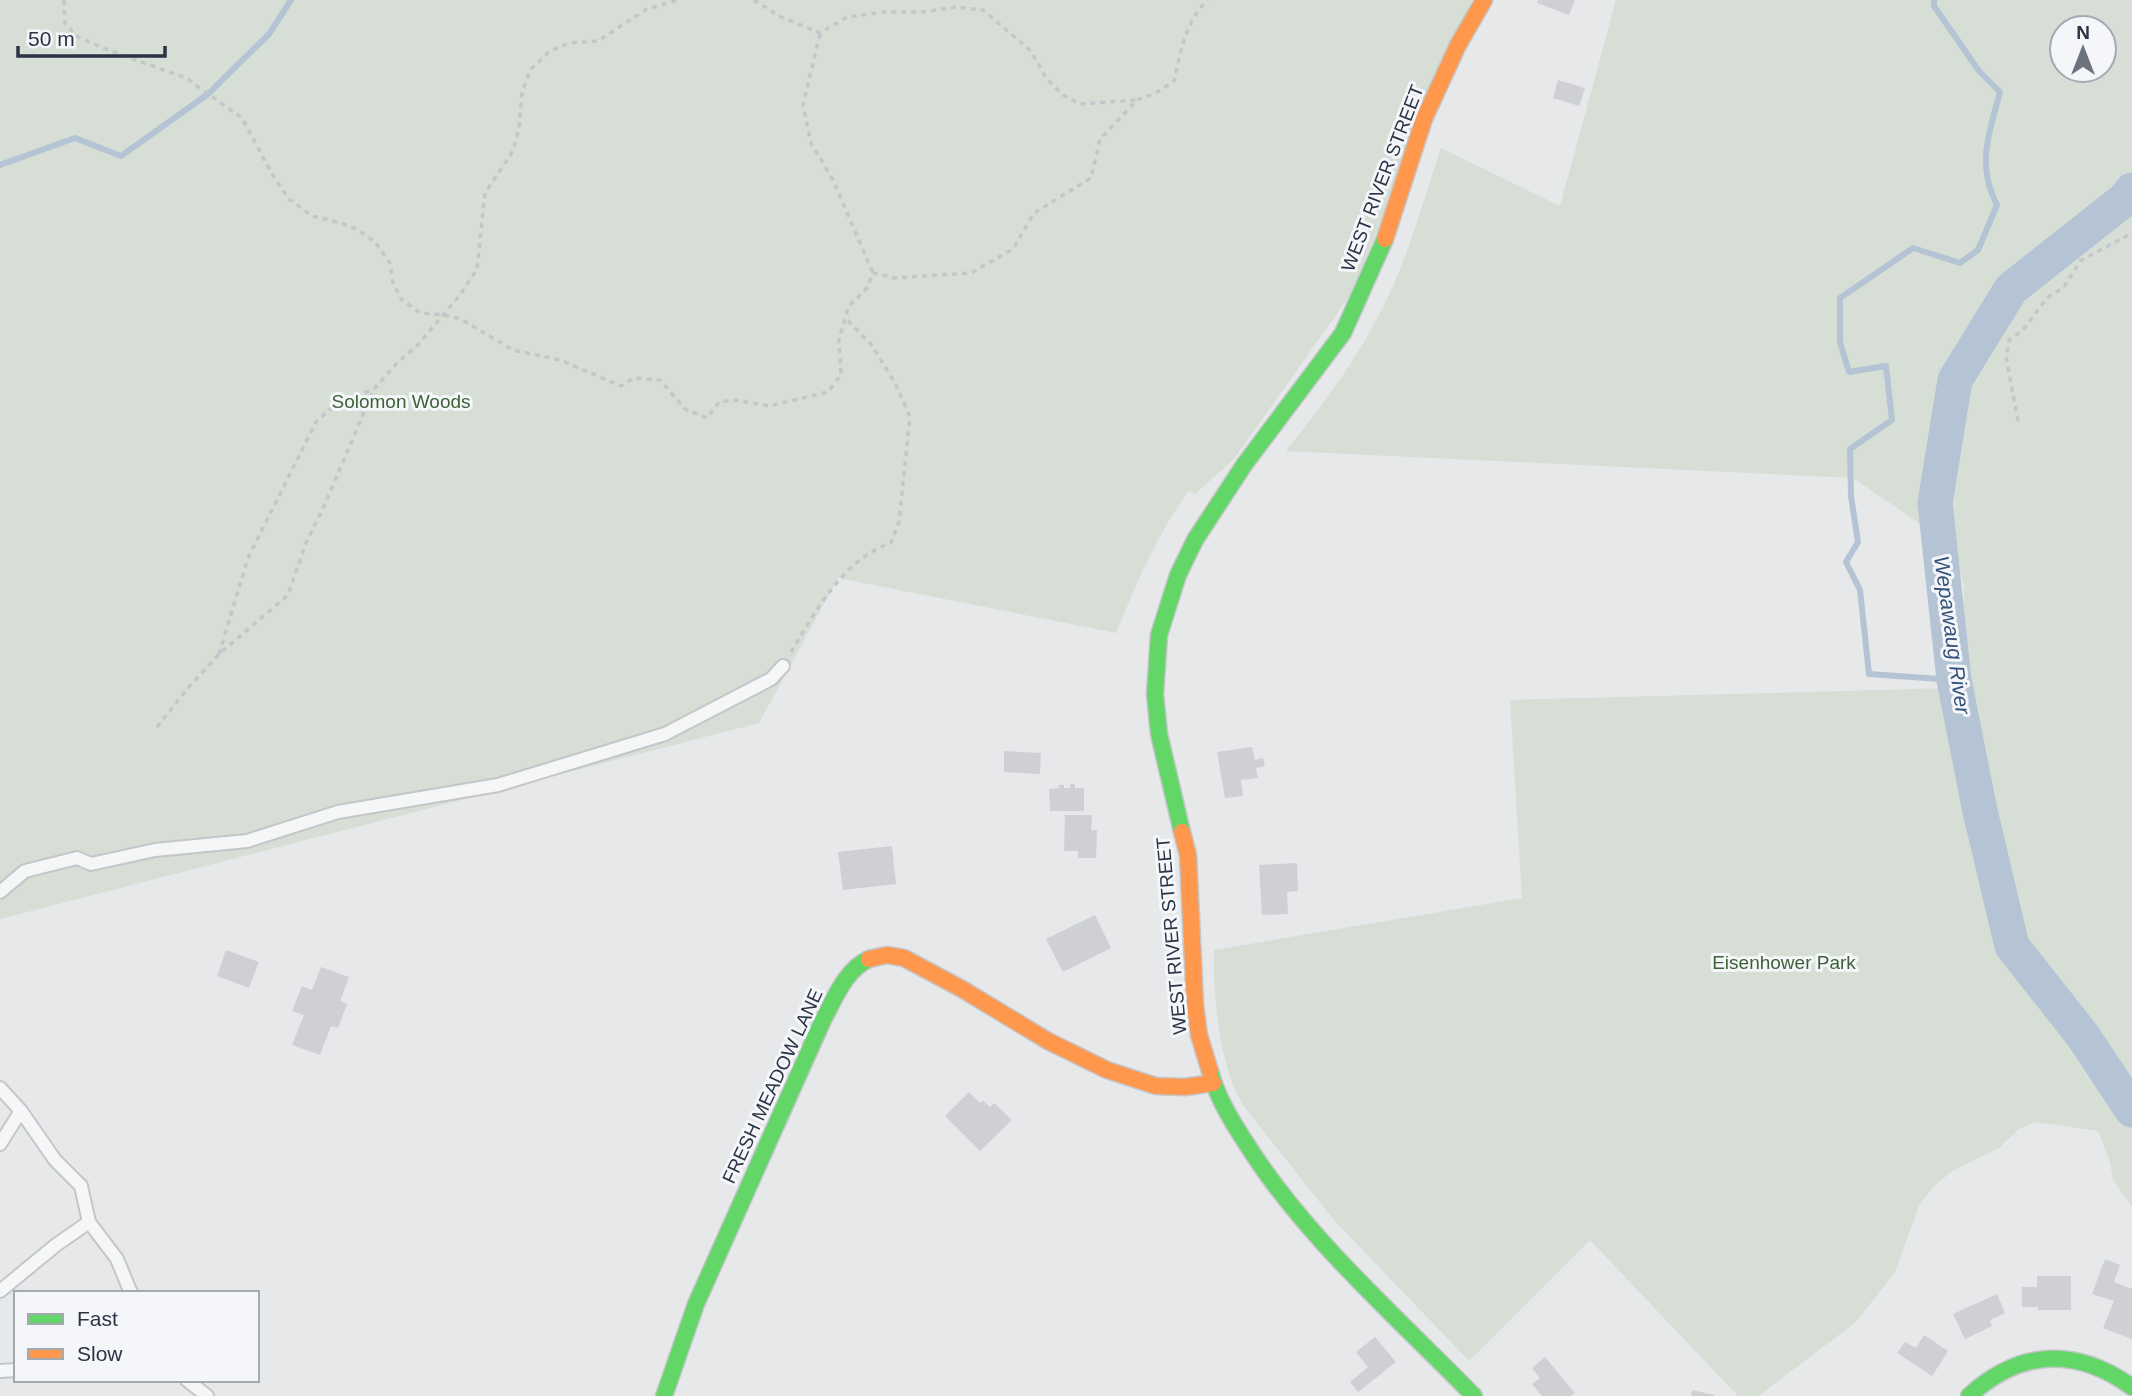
<svg xmlns="http://www.w3.org/2000/svg" width="2132" height="1396" viewBox="0 0 2132 1396" font-family="Helvetica,sans-serif">
<style>
.green{fill:#d6ded6;fill-rule:evenodd}
.lines{fill:none;stroke-linecap:round;stroke-linejoin:round}
.stream{stroke:#b4c4d5;stroke-width:6}
.river{stroke:#b4c4d5;stroke-width:35}
.building{fill:#ced0d3}
.lane-casing{stroke:#c4c6c8;stroke-width:16}
.fast-casing{stroke:#c4c6c8;stroke-width:19}
.slow-casing{stroke:#c4c6c8;stroke-width:19}
.path{stroke:#c5c6ca;stroke-width:3.5;stroke-dasharray:5 5;stroke-linecap:butt}
.lane{stroke:#f5f6f7;stroke-width:12}
.fast{stroke:#63d668;stroke-width:16}
.slow{stroke:#ff974d;stroke-width:16}
.labels{text-anchor:middle;stroke-width:6;stroke-linejoin:round;paint-order:stroke}
.street-label{font-size:19px;fill:#2b3445;stroke:#f4f6f9}
.park-label{font-size:19px;fill:#3f6138;stroke:#f4f6f9}
.water-label{font-size:21px;font-style:italic;fill:#34527a;stroke:#f4f6f9}
</style>
<rect width="100%" height="100%" fill="#e6e8ea"/>
<g class="green">
<path d="M0,0H1472L1351,294L1234,459L1195,494L1189,491C1156,535 1137,583 1116,633L838,578L759,723L0,919Z"/>
<path d="M1616,0H2132V1207L2113,1180L2110,1162L2098,1131L2036,1122L2019,1129L1999,1148L1954,1170L1933,1187L1919,1206L1895,1272L1856,1322L1758,1396H1738L1590,1240L1469,1361L1333,1219L1243,1105C1219,1065 1213,996 1214,950L1522,898L1510,700L1950,688L1946,653L1964,600V586L1958,564L1942,539L1853,478L1286,451C1322,406 1356,361 1382,309C1408,259 1423,201 1441,148L1560,206ZM2062,28H2104V70H2062Z"/>
</g>
<g class="lines">
<g class="stream">
<path d="M1934,0V6L1979,71L2000,92C1989,133 1976,165 1997,205L1978,250L1960,263L1913,248L1840,298V342L1849,372L1886,366L1892,420L1850,449L1851,496L1858,542L1846,562L1860,590L1869,674L1954,680"/>
<polyline points="0,165 75,138 121,156 208,94 269,34 291,0"/>
</g>
<polyline class="river" points="2132,190 2125,199 2011,289 1955,380 1935,503 1954,680 1980,811 2012,946 2083,1036 2132,1110"/>
</g>
<g class="building">
<polygon points="1538,0 1575,0 1569,15 1537,3"/>
<polygon points="1558,80 1585,88 1579,106 1553,98"/>
<polygon points="1252,747 1255,760 1263,758 1265,766 1256,768 1258,778 1241,780 1243,796 1225,798 1217,752"/>
<polygon points="1004,751 1041,753 1040,774 1004,772"/>
<polygon points="1070,784 1075,784 1075,788 1084,788 1084,811 1050,811 1049,789 1059,788 1059,785 1064,785 1064,788 1070,788"/>
<polygon points="1065,815 1092,815 1091,830 1097,830 1096,858 1078,858 1078,851 1064,851"/>
<polygon points="892,846 896,884 843,890 838,852"/>
<polygon points="1297,863 1298,891 1287,892 1288,914 1262,915 1259,865"/>
<polygon points="1095,915 1111,948 1063,972 1046,939"/>
<polygon points="226,950 259,962 249,988 217,976"/>
<polygon points="321,967 349,977 340,1001 347,1004 338,1028 331,1026 320,1055 292,1045 304,1015 292,1011 302,986 312,990"/>
<polygon points="969,1092 980,1103 983,1101 990,1107 994,1103 1012,1120 980,1151 945,1116"/>
<polygon points="2105,1259 2120,1265 2114,1282 2132,1289 2132,1339 2103,1328 2114,1301 2092,1294"/>
<polygon points="2037,1276 2071,1276 2071,1310 2038,1310 2038,1307 2022,1307 2022,1287 2037,1287"/>
<polygon points="1997,1294 2005,1313 1990,1320 1992,1326 1965,1339 1953,1314"/>
<polygon points="1924,1335 1948,1351 1932,1376 1897,1353 1905,1342 1916,1348"/>
<polygon points="1375,1337 1396,1362 1358,1392 1350,1382 1368,1367 1356,1352"/>
<polygon points="1545,1357 1575,1393 1571,1396 1542,1396 1532,1384 1540,1378 1532,1368"/>
<polygon points="1692,1390 1714,1395 1714,1396 1691,1396"/>
</g>
<g class="lines">
<g class="lane-casing">
<g id="lane">
<polyline points="0,892 25,871 77,858 91,864 155,850 247,841 338,812 498,785 665,734 771,679 783,666"/>
<polyline points="0,1088 21,1111 55,1160 81,1186 89,1222 117,1259 131,1293"/>
<polyline points="0,1144 21,1111"/>
<polyline points="0,1291 56,1245 89,1222"/>
<polyline points="0,1371 16,1370"/>
<polyline points="187,1380 207,1396"/>
</g>
</g>
<g class="fast-casing">
<g id="fast">
<polyline points="1182,832 1159,734 1155,694 1159,635 1178,575 1195,540 1244,465 1343,333 1385,239"/>
<path d="M1210,1071C1217,1097 1231,1120 1246,1143C1304,1236 1397,1317 1474,1396"/>
<path d="M664,1396L696,1304L823,1020C835,998 845,970 869,959"/>
<path d="M1969,1396C2020,1349 2076,1347 2132,1387"/>
</g>
</g>
<g class="slow-casing">
<g id="slow">
<polyline points="1385,239 1424,119 1458,45 1484,0"/>
<polyline points="1182,832 1188,855 1195,1005 1199,1035 1210,1071"/>
<polyline points="869,959 887,955 904,958 962,989 1048,1041 1107,1070 1156,1086 1185,1087 1213,1083"/>
</g>
</g>
<g class="path">
<path d="M64,0L65,23L76,36L108,50L186,78L242,118L273,176L289,199L312,216L341,223L358,230L375,242L390,263L393,283L401,299L420,313L444,315L461,319L513,350L560,360L621,386L634,378L660,380L685,409L707,418L719,402L736,400L769,406L828,392L841,375L839,339L849,306L867,288L873,273L895,278L971,273L1013,249L1034,213L1091,178L1100,139L1137,100L1156,93L1174,81C1180,53 1186,20 1208,0"/>
<polyline points="754,0 779,16 820,33 847,17 884,12 922,12 956,7 983,10 1031,51 1046,78 1063,95 1080,104 1137,100"/>
<polyline points="820,34 803,105 811,143 833,180 873,273"/>
<polyline points="2018,421 2006,357 2009,340 2023,330 2047,298 2064,287 2080,261 2132,233"/>
<path d="M791,652C816,611 843,559 891,543L899,522L910,417L895,383L871,344L846,319"/>
<polyline points="219,654 248,558 316,422 337,403 372,390"/>
<polyline points="157,727 187,689 219,654 288,595 306,543 325,504 374,389 397,363 417,346 460,295 477,269 485,193 513,151 519,128 522,93 530,70 550,51 569,43 598,41 647,9 678,0"/>
</g>
<use href="#lane" class="lane"/>
<use href="#fast" class="fast"/>
<use href="#slow" class="slow"/>
</g>
<g class="labels">
<g class="street-label">
<text transform="translate(1382 178) rotate(-69)" y="7">WEST RIVER STREET</text>
<text transform="translate(1171 936) rotate(-95)" y="7">WEST RIVER STREET</text>
<text transform="translate(772 1086) rotate(-65)" y="7">FRESH MEADOW LANE</text>
</g>
<g class="park-label">
<text x="401" y="408">Solomon Woods</text>
<text x="1784" y="969">Eisenhower Park</text>
</g>
<g class="water-label">
<text transform="translate(1952 635) rotate(82)" y="7">Wepawaug River</text>
</g>
</g>
<rect x="14" y="1291" width="245" height="91" fill="#f4f6f9" stroke="#a4a8b1" stroke-width="2"/>
<rect x="28" y="1314" width="35" height="10" fill="#63d668" stroke="#a4a8b1" stroke-width="2"/>
<text x="77" y="1326" font-size="21" fill="#2b3445">Fast</text>
<rect x="28" y="1349" width="35" height="10" fill="#ff974d" stroke="#a4a8b1" stroke-width="2"/>
<text x="77" y="1361" font-size="21" fill="#2b3445">Slow</text>
<g transform="translate(2083 49)"><circle r="33" fill="#f4f6f9" stroke="#a4a8b1" stroke-width="2"/>
<path d="M0-5L12 26L0 18L-12 26Z" fill="#6c737f"/>
<text y="-10" font-size="19" font-weight="bold" text-anchor="middle" fill="#2b3445">N</text>
</g>
<path d="M18 46v10h147v-10" fill="none" stroke="#2b3445" stroke-width="3.5"/>
<text x="28" y="46" font-size="21" fill="#2b3445" stroke="#f4f6f9" stroke-width="5" paint-order="stroke">50 m</text>
</svg>
